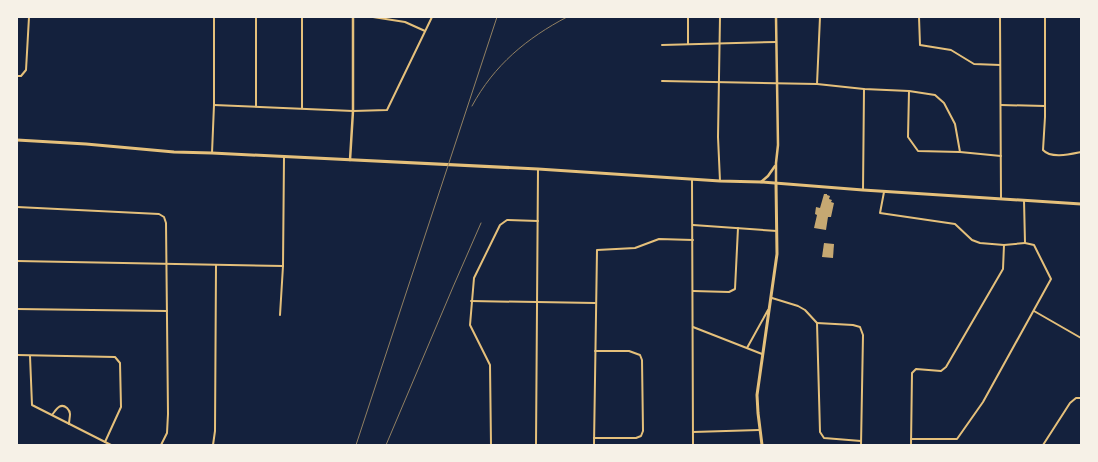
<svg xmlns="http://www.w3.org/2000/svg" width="1098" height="462" viewBox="0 0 1098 462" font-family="Montserrat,sans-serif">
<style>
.building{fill:#c6a872}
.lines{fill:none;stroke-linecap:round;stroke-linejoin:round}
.minor{stroke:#e5c07b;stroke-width:2}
.tertiary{stroke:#e5c07b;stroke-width:2.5}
.secondary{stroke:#e5c07b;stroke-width:3}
.rail{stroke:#918062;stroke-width:1}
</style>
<rect width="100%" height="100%" fill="#14213d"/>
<g class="building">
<polygon points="824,194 827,194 827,195 830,196 829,199 832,200 831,202 834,203 831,217 828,217 826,230 814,228 817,215 815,214 816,207 820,208"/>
<polygon points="824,243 834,244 833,258 822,257"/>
</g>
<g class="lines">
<g class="minor">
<polyline points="256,17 256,106"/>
<polyline points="302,17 302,108"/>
<polyline points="373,17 405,22 425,31"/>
<polyline points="688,17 688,44"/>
<polyline points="919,17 920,45 951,50 974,64 1000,65"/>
<polyline points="1000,17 1001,199"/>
<path d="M1045,17V117L1043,150C1051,159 1071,154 1081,152"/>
<polyline points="662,45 776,42"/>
<polyline points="17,76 21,76 26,70 29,17"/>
<polyline points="662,81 817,84 864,89 909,91 935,95 944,103 955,124 960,152"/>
<polyline points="817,84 820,17"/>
<polyline points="909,91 908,137 918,151 960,152 1001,156"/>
<polyline points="214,105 353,111 387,110 432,17"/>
<polyline points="1001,105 1045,106"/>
<polyline points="212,153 214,105 214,17"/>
<polyline points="692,180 693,445"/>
<polyline points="720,181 718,137 720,17"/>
<polyline points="863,190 864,89"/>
<polyline points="884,192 880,213 955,224 972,240 980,243 1004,245 1025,243"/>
<polyline points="17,207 159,214 164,217 166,223 168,414 167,433 161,445"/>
<polyline points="693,225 777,231"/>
<polyline points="17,261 283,266"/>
<polyline points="693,291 729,292 735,289 738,228"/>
<polyline points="772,298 798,306 805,310 817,323 820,432 824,438 861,441"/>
<polyline points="471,301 595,303"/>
<polyline points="17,309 167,311"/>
<polyline points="1034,311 1081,338"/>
<polyline points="280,315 283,266 284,157"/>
<polyline points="817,323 853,325 860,327 863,335 861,445"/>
<polyline points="693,327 762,354"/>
<polyline points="747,348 768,310"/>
<polyline points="17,355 115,357 120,363 121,407 105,442"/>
<polyline points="30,356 32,405 111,445"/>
<path d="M52,415C56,410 60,402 67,408C69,410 70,412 70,414C70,417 69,421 69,424"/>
<polyline points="693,432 759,430"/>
<polyline points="594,438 636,438 641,436 643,431 642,360 640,355 629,351 595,351"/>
<polyline points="911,439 957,439 983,402 1051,279 1034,245 1025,243 1024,200"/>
<polyline points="213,445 215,431 216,265"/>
<polyline points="491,445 490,365 470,325 474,278 500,225 507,220 538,221"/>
<polyline points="536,445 538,169"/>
<polyline points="594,445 597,250 635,248 659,239 693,240"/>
<polyline points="911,445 912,373 916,369 941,371 946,367 1003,269 1004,245"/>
<polyline points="1043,445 1070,403 1076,398 1081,398"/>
</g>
<g class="tertiary">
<polyline points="776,17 778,145 776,163 776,183"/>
<polyline points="350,160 353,111 353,17"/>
<polyline points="761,182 768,176 775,166"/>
</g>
<g class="secondary">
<polyline points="17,140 86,144 174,152 212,153 538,169 720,181 761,182 863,190 1081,204"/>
<polyline points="762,445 758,413 757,395 777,254 776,183"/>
</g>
<g class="rail">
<path d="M472,106C494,65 527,38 567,17"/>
<polyline points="356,445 497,17"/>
<polyline points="386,445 453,287 481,223"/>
</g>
</g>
<rect width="1098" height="462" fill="none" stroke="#f6f1e7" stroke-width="36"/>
</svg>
